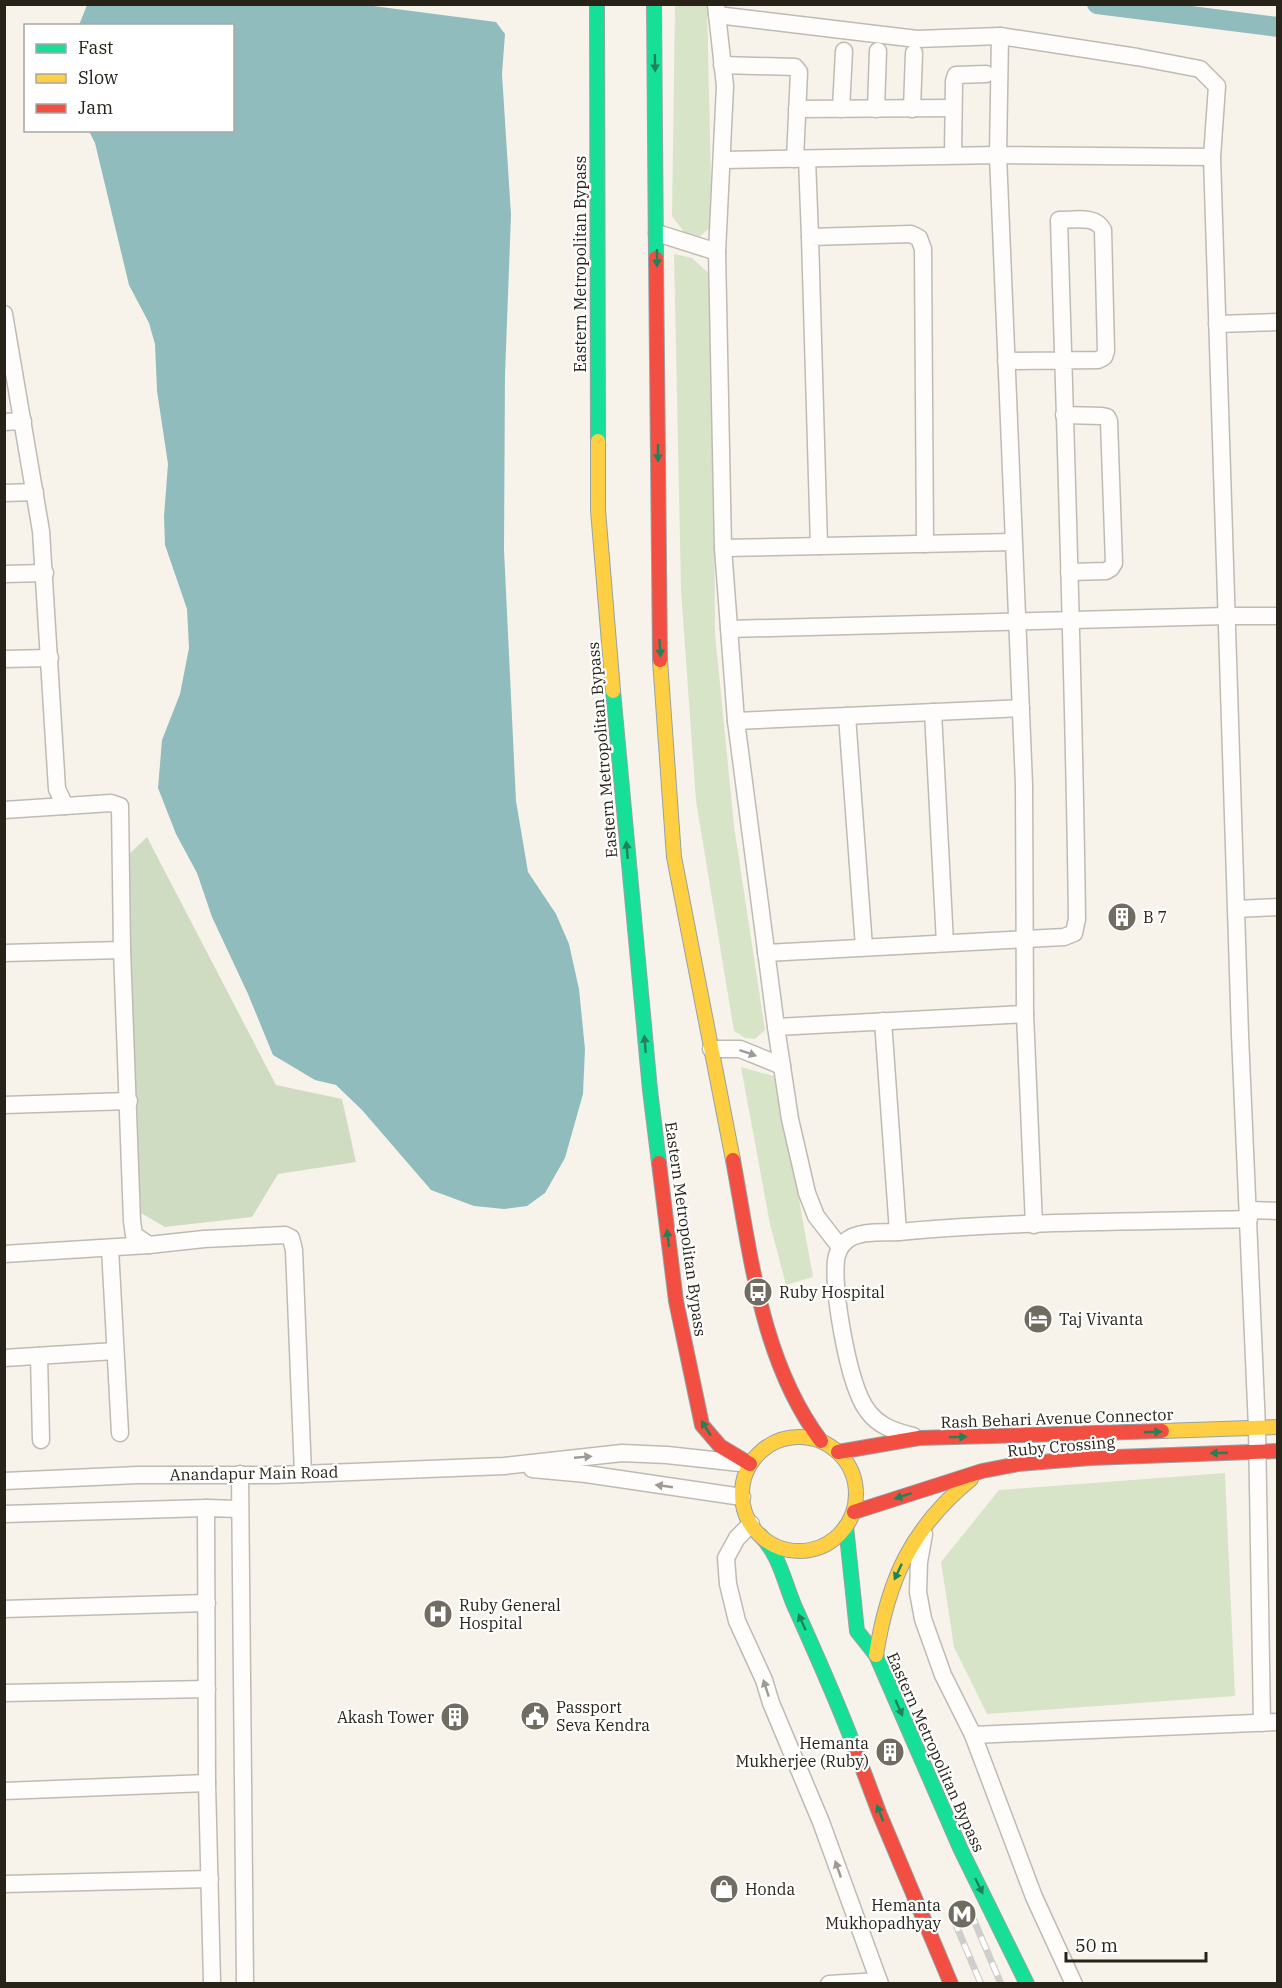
<svg xmlns="http://www.w3.org/2000/svg" width="1282" height="1988" viewBox="0 0 1282 1988" font-family="'IBM Plex Serif',serif">
<style>
.green{fill:#d8e4c8}
.forest{fill:#d0dcc1}
.water{fill:#91bcbe}
.lines{fill:none;stroke-linecap:round;stroke-linejoin:round}
.canal{stroke:#91bcbe;stroke-width:20}
.street-casing{stroke:#bfbbb3;stroke-width:19}
.fast-casing{stroke:#96a3a6;stroke-width:16}
.slow-casing{stroke:#96a3a6;stroke-width:16}
.jam-casing{stroke:#96a3a6;stroke-width:16}
.street{stroke:#fefdfc;stroke-width:16}
.fast{stroke:#16e098;stroke-width:14}
.slow{stroke:#ffcf43;stroke-width:14}
.jam{stroke:#f24e42;stroke-width:14}
.rail-casing{stroke:#d0cecc;stroke-width:7}
.rail{stroke:#fff;stroke-width:4.5;stroke-dasharray:14;stroke-linecap:butt}
.oneway{fill:#1f8258}
.oneway2{fill:#9e9b96}
.labels{text-anchor:middle;stroke-width:4.5;stroke-linejoin:round;paint-order:stroke}
.street-label{font-size:16px;fill:#282319;stroke:#fff}
.poi-label{font-size:16px;fill:#282319;stroke:#fff;text-anchor:start}
</style>
<rect width="100%" height="100%" fill="#f7f3eb"/>
<g class="green">
<polygon points="675,5 707,5 712,226 699,237 684,232 672,216"/>
<polygon points="674,254 692,258 713,277 715,633 734,826 765,1030 755,1039 745,1038 734,1031 696,801 681,590"/>
<polygon points="741,1067 777,1077 813,1277 786,1285 770,1224"/>
<polygon points="1225,1473 1235,1696 987,1714 954,1647 941,1562 999,1490"/>
</g>
<polygon class="forest" points="147,837 276,1085 342,1099 356,1162 278,1174 252,1217 165,1227 141,1213 124,859"/>
<polygon class="water" points="358,4 496,22 505,34 502,74 511,215 505,375 504,550 516,801 528,872 556,914 569,944 579,989 585,1049 583,1094 565,1158 545,1193 527,1206 504,1209 474,1206 431,1190 362,1110 336,1085 315,1080 273,1055 248,994 212,917 197,873 176,834 158,788 162,740 180,694 189,648 187,609 165,545 164,516 168,464 157,391 155,344 149,323 129,285 95,143 89,131 232,130 232,26 79,25 87,5"/>
<g class="lines">
<polyline class="canal" points="1097,4 1278,27"/>
<g class="street-casing">
<g id="street">
<polyline points="716,5 725,86 717,252 723,548 736,721 776,1027 790,1119 807,1193 816,1216 840,1247"/>
<polyline points="717,15 917,39 1000,36 1137,57 1200,69 1217,86 1212,157 1240,1035 1257,1428 1262,1723"/>
<polyline points="1000,36 998,155 1212,157"/>
<polyline points="722,65 795,67 799,72 795,159"/>
<polyline points="797,109 953,108"/>
<polyline points="841,109 844,51"/>
<polyline points="876,109 878,51"/>
<polyline points="912,109 914,53"/>
<polyline points="953,155 954,81 956,75 986,74"/>
<polyline points="807,159 810,237"/>
<polyline points="722,160 998,155 1024,785 1025,1014 1034,1225"/>
<polyline points="657,233 717,252"/>
<polyline points="4,314 41,531 57,789 65,806"/>
<polyline points="1217,324 1278,322"/>
<polyline points="1064,415 1102,416 1107,417 1109,421 1114,563 1111,568 1106,571 1069,572"/>
<polyline points="4,422 23,421"/>
<polyline points="4,493 35,492"/>
<polyline points="819,546 810,237 911,234 919,238 923,249 925,544"/>
<polyline points="723,548 1013,542"/>
<polyline points="4,574 45,573"/>
<polyline points="729,629 1226,616 1278,616"/>
<polyline points="4,659 50,658"/>
<polyline points="933,712 945,943"/>
<polyline points="847,716 864,947"/>
<polyline points="736,721 1021,708"/>
<polyline points="4,810 111,803 120,806 122,950 132,1221 134,1235 149,1245 204,1239 285,1235 291,1238 294,1250 303,1474"/>
<polyline points="1237,909 1278,907"/>
<polyline points="4,953 122,950"/>
<path d="M766,953L1064,937L1074,933L1077,919C1074,686 1066,453 1059,220C1074,220 1096,215 1103,230L1106,351L1104,357L1098,360L1006,361"/>
<polyline points="883,1021 898,1232"/>
<polyline points="776,1027 1025,1014"/>
<polyline points="711,1049 740,1049 782,1066"/>
<polyline points="4,1105 129,1101"/>
<polyline points="1249,1210 1278,1211"/>
<polyline points="110,1248 120,1433"/>
<polyline points="4,1254 149,1245"/>
<polyline points="39,1356 41,1440"/>
<polyline points="4,1358 115,1351"/>
<path d="M913,1436C894,1431 878,1426 867,1410C848,1384 833,1293 836,1260C837,1253 841,1245 846,1241C859,1230 883,1233 899,1232C1015,1221 1133,1222 1249,1219"/>
<polyline points="532,1469 586,1474 742,1497"/>
<polyline points="240,1474 245,1984"/>
<polyline points="4,1481 138,1475 276,1475 504,1466 622,1453 667,1455 740,1463"/>
<polyline points="4,1514 206,1508"/>
<polyline points="751,1524 737,1538 726,1558 728,1584 737,1621 764,1680 771,1703 821,1822 880,1984"/>
<polyline points="924,1534 919,1562 918,1592 923,1619 943,1675 973,1735 1034,1897 1074,1984"/>
<polyline points="4,1609 207,1603"/>
<polyline points="4,1693 207,1689"/>
<polyline points="973,1735 1278,1722"/>
<polyline points="4,1791 207,1783"/>
<polyline points="4,1884 210,1879"/>
<polyline points="212,1982 207,1783 206,1508 240,1509"/>
<polyline points="829,1984 879,1981"/>
</g>
</g>
<g class="fast-casing">
<g id="fast">
<polyline points="597,4 598,441"/>
<polyline points="654,4 656,258"/>
<polyline points="613,691 650,1090 659,1163"/>
<polyline points="846,1526 857,1631 876,1655 961,1850 1027,1984"/>
<path d="M760,1535C779,1554 784,1581 794,1605C815,1652 836,1698 854,1746"/>
</g>
</g>
<g class="slow-casing">
<g id="slow">
<polyline points="598,441 598,510 613,691"/>
<polyline points="660,660 674,857 733,1160"/>
<polyline points="1162,1431 1278,1427"/>
<circle cx="799" cy="1494" r="57"/>
<path d="M876,1655C888,1580 911,1528 971,1479"/>
</g>
</g>
<g class="jam-casing">
<g id="jam">
<polyline points="656,258 660,660"/>
<path d="M733,1160C751,1256 761,1361 821,1441"/>
<polyline points="659,1163 676,1301 702,1425 720,1446 750,1464"/>
<polyline points="838,1452 919,1438 1162,1431"/>
<polyline points="854,1512 982,1471 1018,1464 1090,1458 1278,1451"/>
<polyline points="854,1746 880,1815 951,1984"/>
</g>
</g>
<use href="#street" class="street"/>
<use href="#fast" class="fast"/>
<use href="#slow" class="slow"/>
<use href="#jam" class="jam"/>
<g class="rail-casing">
<g id="rail">
<polyline points="970,1911 1001,1984"/>
<polyline points="953,1918 981,1984"/>
</g>
</g>
<use href="#rail" class="rail"/>
</g>
<defs><path id="oneway-solid" d="M-6-.8H1V-3.2L6.5 0L1 3.2V.8H-6Z" transform="scale(1.5)"/></defs>
<g class="oneway">
<use href="#oneway-solid" transform="translate(655 63) rotate(89)"/>
<use href="#oneway-solid" transform="translate(657 258) rotate(90)"/>
<use href="#oneway-solid" transform="translate(658 453) rotate(90)"/>
<use href="#oneway-solid" transform="translate(660 648) rotate(86)"/>
<use href="#oneway-solid" transform="translate(627 850) rotate(-95)"/>
<use href="#oneway-solid" transform="translate(645 1044) rotate(-95)"/>
<use href="#oneway-solid" transform="translate(668 1238) rotate(-97)"/>
<use href="#oneway-solid" transform="translate(706 1428) rotate(-123)"/>
<use href="#oneway-solid" transform="translate(1153 1432) rotate(-2)"/>
<use href="#oneway-solid" transform="translate(958 1437) rotate(-1)"/>
<use href="#oneway-solid" transform="translate(1219 1453) rotate(178)"/>
<use href="#oneway-solid" transform="translate(903 1496) rotate(162)"/>
<use href="#oneway-solid" transform="translate(898 1572) rotate(115)"/>
<use href="#oneway-solid" transform="translate(802 1622) rotate(-114)"/>
<use href="#oneway-solid" transform="translate(899 1708) rotate(66)"/>
<use href="#oneway-solid" transform="translate(880 1813) rotate(-111)"/>
<use href="#oneway-solid" transform="translate(979 1886) rotate(64)"/>
</g>
<g class="oneway2">
<use href="#oneway-solid" transform="translate(748 1053) rotate(19)"/>
<use href="#oneway-solid" transform="translate(583 1457) rotate(-5)"/>
<use href="#oneway-solid" transform="translate(664 1486) rotate(-172)"/>
<use href="#oneway-solid" transform="translate(766 1688) rotate(-108)"/>
<use href="#oneway-solid" transform="translate(838 1869) rotate(-109)"/>
</g>
<defs>
<g id="building-disc" transform="scale(1.5)"><circle r="9.5" fill="#706c62" stroke="#fff"/><path d="M-4-6H4V6H1V3H-1V6H-4ZM-2.5-4.3h1.7v1.8h-1.7ZM.8-4.3h1.7v1.8H.8ZM-2.5-1h1.7V.8h-1.7ZM.8-1h1.7V.8H.8Z" fill="#fff"/></g>
<g id="bus-disc" transform="scale(1.5)"><circle r="9.5" fill="#706c62" stroke="#fff"/><path d="M-5-6H5V4H4V6H2V4H-2V6H-4V4H-5ZM-3.5-4V0h7V-4ZM-3.5 1.2v1.5H-2V1.2ZM2 1.2v1.5H3.5V1.2Z" fill="#fff"/></g>
<g id="hotel-disc" transform="scale(1.5)"><circle r="9.5" fill="#706c62" stroke="#fff"/><path d="M-6-4.5h1.5V1H6V5H4.5V3h-9V5H-6ZM-4 0a1.8 1.8 0 1 1 3.6 0ZM.5 0V-2.5h3Q6-2.5 6 0Z" fill="#fff"/></g>
<g id="hospital-disc" transform="scale(1.5)"><circle r="9.5" fill="#706c62" stroke="#fff"/><path d="M-5-5h3v3.5h4V-5h3V5h-3V1.5h-4V5h-3Z" fill="#fff"/></g>
<g id="civic-disc" transform="scale(1.5)"><circle r="9.5" fill="#706c62" stroke="#fff"/><path d="M-.6-6.5H3V-4.5H.6V-3L4-1V1h2V6H-6V1h2V-1L-.6-3ZM-1.2 2.5V6h2.4V2.5Z" fill="#fff"/></g>
<g id="shop-disc" transform="scale(1.5)"><circle r="9.5" fill="#706c62" stroke="#fff"/><path d="M-5-2.5h2.3a2.7 3.5 0 0 1 5.4 0H5L5.5 6h-11ZM-1.5-2.5h3a1.5 2.3 0 0 0-3 0Z" fill="#fff"/></g>
<g id="metro-disc" transform="scale(1.5)"><circle r="9.5" fill="#706c62" stroke="#fff"/><path d="M-5.5 5V-5H-3L0 0L3-5H5.5V5H3V-.5L0 4L-3-.5V5Z" fill="#fff"/></g>
</defs>
<g fill-rule="evenodd">
<use href="#building-disc" x="1122" y="917"/>
<use href="#bus-disc" x="758" y="1292"/>
<use href="#hotel-disc" x="1038" y="1319"/>
<use href="#hospital-disc" x="438" y="1614"/>
<use href="#civic-disc" x="535" y="1716"/>
<use href="#building-disc" x="455" y="1717"/>
<use href="#building-disc" x="890" y="1752"/>
<use href="#shop-disc" x="724" y="1889"/>
<use href="#metro-disc" x="962" y="1914"/>
</g>
<g class="labels">
<g class="street-label">
<text transform="translate(580 264) rotate(-90)" y="6">Eastern Metropolitan Bypass</text>
<text transform="translate(602 750) rotate(-95)" y="6">Eastern Metropolitan Bypass</text>
<text transform="translate(686 1229) rotate(82)" y="6">Eastern Metropolitan Bypass</text>
<text transform="translate(1057 1418) rotate(-2)" y="6">Rash Behari Avenue Connector</text>
<text transform="translate(1061 1446) rotate(-5)" y="6">Ruby Crossing</text>
<text transform="translate(254 1473) rotate(-1)" y="6">Anandapur Main Road</text>
<text transform="translate(936 1752) rotate(66)" y="6">Eastern Metropolitan Bypass</text>
</g>
<g class="poi-label">
<text x="1143" y="923">B 7</text>
<text x="779" y="1298">Ruby Hospital</text>
<text x="1059" y="1325">Taj Vivanta</text>
<text x="459" y="1611">Ruby General<tspan x="459" dy="18">Hospital</tspan></text>
<text x="556" y="1713">Passport<tspan x="556" dy="18">Seva Kendra</tspan></text>
<text x="434" y="1723" text-anchor="end">Akash Tower</text>
<text x="869" y="1749" text-anchor="end">Hemanta<tspan x="869" dy="18">Mukherjee (Ruby)</tspan></text>
<text x="745" y="1895">Honda</text>
<text x="941" y="1911" text-anchor="end">Hemanta<tspan x="941" dy="18">Mukhopadhyay</tspan></text>
</g>
</g>
<rect width="1282" height="1988" fill="none" stroke="#282319" stroke-width="12"/>
<rect x="24" y="24" width="210" height="108" fill="#ffffff" stroke="#a9a7a3" stroke-width="1.5"/>
<rect x="36" y="44" width="30" height="9" fill="#16e098" stroke="#a9a7a3" stroke-width="1.5"/>
<text x="78" y="54" font-size="18" fill="#282319">Fast</text>
<rect x="36" y="74" width="30" height="9" fill="#ffcf43" stroke="#a9a7a3" stroke-width="1.5"/>
<text x="78" y="84" font-size="18" fill="#282319">Slow</text>
<rect x="36" y="104" width="30" height="9" fill="#f24e42" stroke="#a9a7a3" stroke-width="1.5"/>
<text x="78" y="114" font-size="18" fill="#282319">Jam</text>
<path d="M1066 1952v9h140v-9" fill="none" stroke="#282319" stroke-width="3"/>
<text x="1075" y="1952" font-size="18" fill="#282319" stroke="#ffffff" stroke-width="4.5" paint-order="stroke">50 m</text>
</svg>
